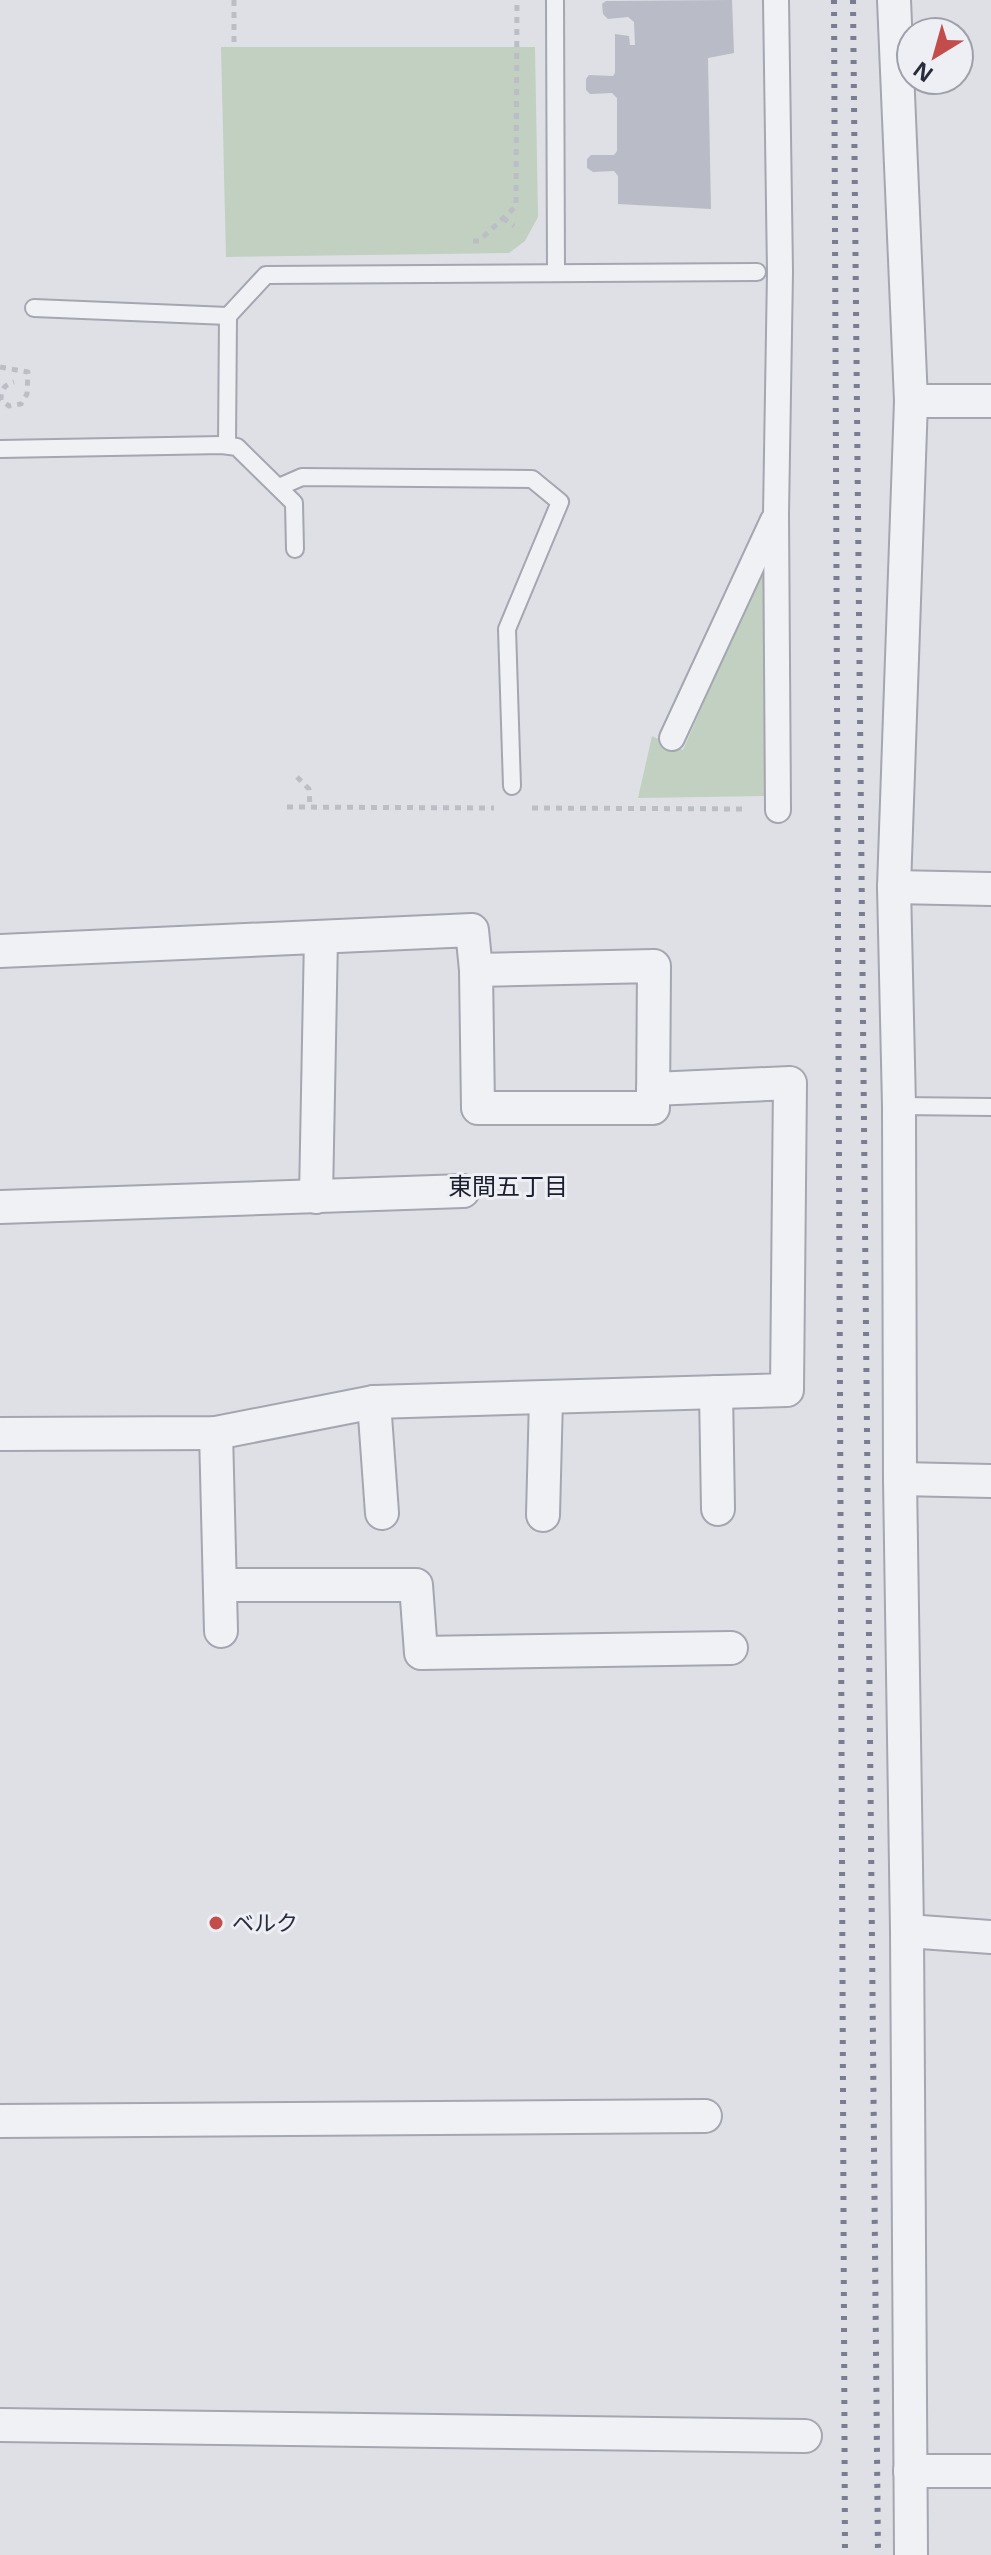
<svg xmlns="http://www.w3.org/2000/svg" width="991" height="2555" viewBox="0 0 991 2555" font-family="'Noto Sans','Noto Sans JP',sans-serif">
<style>
.green{fill:#c1d0c0}
.building{fill:#b9bbc6}
.lines{fill:none;stroke-linecap:round;stroke-linejoin:round}
.service-casing{stroke:#a4a6b0;stroke-width:20}
.pedestrian-casing{stroke:#a4a6b0;stroke-width:28}
.minor-casing{stroke:#a4a6b0;stroke-width:36}
.path{stroke:#bcbec5;stroke-width:5;stroke-dasharray:6 6;stroke-linecap:butt}
.service{stroke:#f0f1f5;stroke-width:16}
.pedestrian{stroke:#f0f1f5;stroke-width:24}
.minor{stroke:#f0f1f5;stroke-width:32}
.rail{stroke:#797d8f;stroke-width:6;stroke-dasharray:4 8;stroke-linecap:butt}
.poi-dot{fill:#c34d4b;stroke:#edeff4;stroke-width:3}
.labels{text-anchor:middle;stroke-width:6;stroke-linejoin:round;paint-order:stroke}
.poi-label{font-size:22px;fill:#282c3c;stroke:#edeff4;text-anchor:start}
.neighbourhood-label{font-size:24px;fill:#1b1e2d;stroke:#edeff4}
</style>
<rect width="100%" height="100%" fill="#dee0e6"/>
<g class="green">
<polygon points="221,47 535,47 538,217 525,241 509,253 226,257"/>
<polygon points="769,569 768,796 638,798 652,736 683,750 762,570"/>
</g>
<polygon class="building" points="732,0 734,53 708,58 711,209 618,204 618,176 614,171 593,172 587,168 587,159 591,155 614,155 617,151 617,98 612,93 590,94 586,90 586,79 589,75 613,76 615,73 615,34 629,36 630,45 635,45 634,22 628,17 608,19 603,14 602,4 606,1"/>
<g class="lines">
<g class="service-casing">
<g id="service">
<polyline points="555,0 556,273"/>
<polyline points="34,308 228,316"/>
<polyline points="227,445 228,316 266,275 757,272"/>
<polyline points="0,449 222,445 237,447 294,503 295,549"/>
<polyline points="279,487 302,477 532,479 560,502 507,629 512,786"/>
<polyline points="899,1106 991,1107"/>
</g>
</g>
<g class="pedestrian-casing">
<g id="pedestrian">
<polyline points="776,0 780,272 776,514 778,810"/>
<polyline points="672,738 773,520"/>
</g>
</g>
<g class="minor-casing">
<g id="minor">
<polyline points="894,0 911,401 894,887 899,1106 900,1479 907,1931 911,2555"/>
<polyline points="911,401 991,401"/>
<polyline points="894,887 991,889"/>
<polyline points="0,951 472,930 476,970"/>
<polygon points="654,966 653,1108 478,1108 476,970"/>
<polyline points="316,1197 321,937"/>
<polyline points="0,1207 463,1191"/>
<polyline points="716,1392 718,1509"/>
<polyline points="374,1402 382,1513"/>
<polyline points="216,1433 221,1631"/>
<polyline points="0,1434 216,1433 374,1402 787,1390 790,1083 653,1089"/>
<polyline points="900,1479 991,1481"/>
<polyline points="543,1515 546,1398"/>
<polyline points="220,1585 416,1585 421,1653 731,1648"/>
<polyline points="907,1931 991,1937"/>
<polyline points="0,2121 705,2116"/>
<polyline points="0,2425 805,2436"/>
<polyline points="910,2471 991,2471"/>
</g>
</g>
<g class="path">
<polyline points="234,0 234,43"/>
<polyline points="503,218 514,226"/>
<polyline points="473,241 479,241 516,206 517,0"/>
<path d="M0,367L28,372L27,394L21,404L9,406L1,400C1,389 4,385 14,382"/>
<polyline points="297,777 309,789 310,807"/>
<polyline points="287,807 494,808"/>
<polyline points="532,808 746,809"/>
</g>
<use href="#service" class="service"/>
<use href="#pedestrian" class="pedestrian"/>
<use href="#minor" class="minor"/>
<g class="rail">
<polyline points="834,0 845,2555"/>
<polyline points="853,0 878,2555"/>
</g>
</g>
<circle class="poi-dot" cx="216" cy="1923" r="8"/>
<g class="labels">
<g class="poi-label">
<text x="232" y="1931">ベルク</text>
</g>
<g class="neighbourhood-label">
<text x="508" y="1195">東間五丁目</text>
</g>
</g>
<g transform="translate(935 56) rotate(217)"><circle r="38" fill="#edeff4" stroke="#9ea1aa" stroke-width="2"/>
<path d="M0-6L14 30L0 20L-14 30Z" fill="#c34d4b"/>
<text y="-12" font-size="22" font-weight="bold" text-anchor="middle" fill="#282c3c">N</text>
</g>
</svg>
